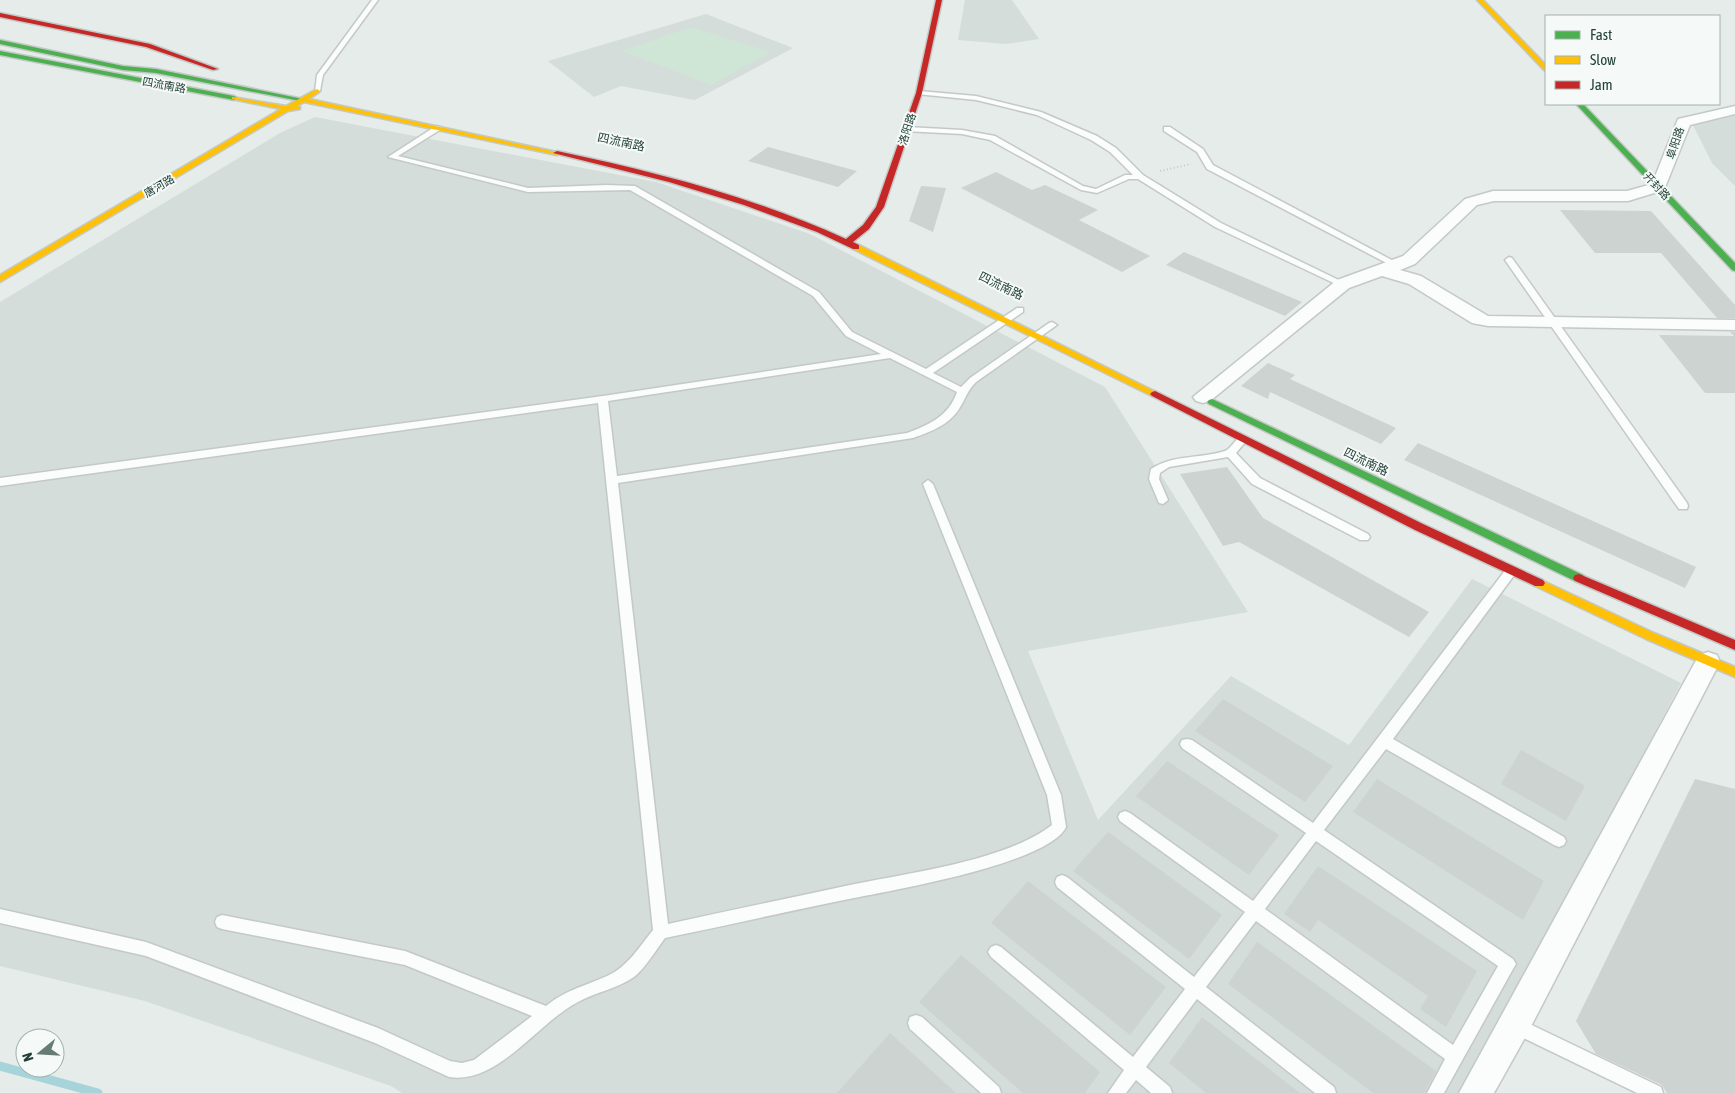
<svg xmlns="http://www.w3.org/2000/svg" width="1735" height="1093" viewBox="0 0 1735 1093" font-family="'Asap Condensed','Noto Sans SC',sans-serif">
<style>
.built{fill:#d4ddd9}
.green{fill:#cfe5d6}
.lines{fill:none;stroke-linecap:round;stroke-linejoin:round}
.stream{stroke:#a7d3da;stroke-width:9}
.building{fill:#cdd3d1}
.lane-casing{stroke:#c3c9c6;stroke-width:3}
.street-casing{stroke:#c3c9c6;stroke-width:3}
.fast-casing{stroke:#c2c9c6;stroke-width:3}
.slow-casing{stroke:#c2c9c6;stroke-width:3}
.jam-casing{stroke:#c2c9c6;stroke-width:3}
.path{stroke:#c2cbc8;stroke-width:2;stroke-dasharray:1 2.5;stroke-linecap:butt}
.lane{fill:#fbfcfc;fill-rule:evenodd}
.street{fill:#fbfcfc;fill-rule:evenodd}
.fast{fill:#4caf50;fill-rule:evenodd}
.slow{fill:#ffc107;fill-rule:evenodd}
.jam{fill:#c62828;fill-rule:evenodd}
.labels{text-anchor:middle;stroke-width:4;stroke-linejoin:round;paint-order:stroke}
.far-street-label{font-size:11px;fill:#234038;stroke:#f5faf8}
.street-label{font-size:12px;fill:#234038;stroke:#f5faf8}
</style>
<rect width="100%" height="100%" fill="#e6ece9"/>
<g class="built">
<polygon points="965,0 1012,0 1039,39 1006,44 958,40"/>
<polygon points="706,14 793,48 695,100 621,86 594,97 548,61"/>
<polygon points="1735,114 1735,186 1712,163 1692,123"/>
<polygon points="315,117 656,182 810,234 1105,387 1248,612 1028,651 1098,820 1231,676 1349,745 1472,579 1681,683 1464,1093 402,1093 391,1086 145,1001 0,966 0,302 280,133"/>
</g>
<polygon class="green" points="691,27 771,52 711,85 622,51"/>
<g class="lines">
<polyline class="stream" points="0,1066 98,1093"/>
</g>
<g class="building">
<polygon points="768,147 857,171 838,187 748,161"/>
<polygon points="996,172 1032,190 1045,185 1098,210 1079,220 1150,256 1122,272 961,188"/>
<polygon points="921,186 946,188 933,232 909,221"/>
<polygon points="1560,210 1651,211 1735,305 1735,318 1717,318 1661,253 1595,253"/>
<polygon points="1184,252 1302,302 1285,316 1166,265"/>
<polygon points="1730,332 1735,332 1735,393 1705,393 1659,335 1734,336"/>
<polygon points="1268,363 1295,375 1290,379 1396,428 1381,444 1270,392 1268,399 1241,386"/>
<polygon points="1418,443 1696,567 1685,588 1404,460"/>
<polygon points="1227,467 1263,518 1429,612 1409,637 1239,542 1223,546 1180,474"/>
<polygon points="1223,699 1333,766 1305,802 1195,731"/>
<polygon points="1521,750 1585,786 1566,821 1501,784"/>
<polygon points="1167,761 1279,835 1249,875 1136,796"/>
<polygon points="1377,779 1544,881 1523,920 1353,812"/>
<polygon points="1695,779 1735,789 1735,1093 1667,1093 1662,1085 1596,1054 1576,1021"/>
<polygon points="1108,832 1222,915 1189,959 1073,871"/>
<polygon points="1318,866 1477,971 1446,1027 1420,1009 1428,996 1318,920 1310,932 1284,914"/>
<polygon points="1028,881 1166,987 1130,1035 991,923"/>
<polygon points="1257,942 1436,1071 1424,1093 1373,1093 1228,984"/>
<polygon points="961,955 1100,1072 1085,1093 1023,1093 919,1002"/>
<polygon points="1202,1017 1300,1093 1206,1093 1169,1063"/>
<polygon points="890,1033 956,1093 837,1093"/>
</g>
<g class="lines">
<g class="lane-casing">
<g id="lane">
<polygon points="372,0 378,0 323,75 320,91 315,92 317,75"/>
<polygon points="919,91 976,96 1041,112 1097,136 1116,148 1143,175 1221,223 1347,284 1343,287 1340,286 1215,227 1138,179 1129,179 1097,193 1081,190 990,140 962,134 904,131 904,127 907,127 962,130 995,136 1083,186 1096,189 1125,175 1133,175 1110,152 1091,140 1037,115 976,100 917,94 917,92"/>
<path d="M436,126L443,128L398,156L528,188L606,185L635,186L819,292L852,332L926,369L1017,308H1023V312L933,373L961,387L970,378L1049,323L1052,322L1057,325L976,382C967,391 966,398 959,409C949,425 930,432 913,438L618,483L668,924C728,911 789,898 850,885C907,873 1006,861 1052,825L1047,795L923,484L928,480L933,484L1061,795L1066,827C1048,865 882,892 839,901C781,913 723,926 665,938C656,950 646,967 634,977C617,989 596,992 578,1002C537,1023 498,1085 449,1077L375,1043L146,956L0,923V909L146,942L378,1028L450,1061L462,1063L474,1060L532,1016L405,965L222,929L217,927L215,922L217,917L222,915L405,951L546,1006C567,989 586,986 609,975C628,966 640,946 653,930L598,403L0,486V478L603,396L881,354L846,336L813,296L630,190L528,192L388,157ZM890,358L957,392C949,416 929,425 907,433L617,476L608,401Z"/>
<polygon points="1164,127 1170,127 1203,149 1213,165 1403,266 1399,269 1396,268 1207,169 1197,152 1164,131"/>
<polygon points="1509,257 1512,258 1687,503 1688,506 1687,509 1679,509 1505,260"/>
<path d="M1243,436L1248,439L1236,453L1260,478L1368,534L1370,537L1368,540H1360L1252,484L1228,457L1169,467L1160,473L1159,479L1168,500L1163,504L1159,503L1149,479L1151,469C1174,454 1200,459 1225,451C1232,448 1235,438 1243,436Z"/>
<path d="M1511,567L1515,568L1517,571L1515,574L1393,739L1564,837L1566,841L1564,845L1559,847L1554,845L1386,749L1324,830L1513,959L1516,964L1513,969L1444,1093H1427L1445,1059L1256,921L1206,987L1334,1087L1336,1093H1315L1197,999L1146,1067L1170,1087L1172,1093H1151L1136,1080L1126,1093H1108L1124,1070L991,957L988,952L991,947L996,945L1001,947L1133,1057L1185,989L1057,887L1055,882L1057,877L1062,875L1067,877L1194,977L1245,912L1120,821L1118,817L1120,813L1125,811L1130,813L1253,901L1306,833L1182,748L1180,744L1182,740L1187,739L1192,740L1313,823L1507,568ZM1316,841L1498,966L1453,1045L1265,909Z"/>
<polygon points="916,1015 922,1017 999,1087 1001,1093 981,1093 910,1029 908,1023 910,1017"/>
<polygon points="1515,1017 1661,1087 1663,1093 1637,1093 1509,1031 1507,1025 1509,1019"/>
</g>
</g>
<g class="street-casing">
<g id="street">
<polygon points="1735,106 1735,114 1690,125 1664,190 1628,201 1494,201 1477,205 1415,264 1400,270 1421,276 1488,316 1735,320 1735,330 1488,326 1472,323 1409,284 1382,276 1349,288 1210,401 1203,403 1196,401 1193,397 1337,280 1403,256 1465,199 1493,191 1627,191 1652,184 1678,119"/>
<polygon points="1708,652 1717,655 1720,662 1526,1036 1494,1093 1459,1093 1699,655"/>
</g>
</g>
<g class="fast-casing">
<g id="fast">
<polygon points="0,40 123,66 156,69 308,100 305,102 156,73 123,70 0,44"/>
<polygon points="0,51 234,96 237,98 234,100 0,55"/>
<polygon points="1576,104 1583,104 1735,263 1735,271 1732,270"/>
<polygon points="1212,399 1583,575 1585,578 1583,581 1575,581 1209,404 1207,402 1209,400"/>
</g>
</g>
<g class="slow-casing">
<g id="slow">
<polygon points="1477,0 1483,0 1546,65 1546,71 1544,70"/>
<polygon points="317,89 320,91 319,92 309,99 561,153 557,155 304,102 297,106 300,107 300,109 288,111 0,282 0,275 281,109 232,99 232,97 286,106"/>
<polygon points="853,245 859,245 1160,394 1155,397 1152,396 853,249"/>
<polygon points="1539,579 1654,633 1735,667 1735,677 1646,639 1535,586 1533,583 1535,580"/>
</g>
</g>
<g class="jam-casing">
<g id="jam">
<path d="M936,0H942L922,93L884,207L869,229L853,242L859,245V249H853L817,232L744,205L669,182L553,153L557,151C656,172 754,197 846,239L863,225L876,207L916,93Z"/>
<polygon points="0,13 150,44 218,69 213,70 146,47 0,17"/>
<polygon points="1155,391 1423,524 1543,580 1545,583 1543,586 1535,586 1415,530 1152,396 1150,394 1152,392"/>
<polygon points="1579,574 1735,640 1735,650 1575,581 1573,578 1575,575"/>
</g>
</g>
<polyline class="path" points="1160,171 1191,164"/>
<use href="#lane" class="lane"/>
<use href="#street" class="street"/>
<use href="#fast" class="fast"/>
<use href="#slow" class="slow"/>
<use href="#jam" class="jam"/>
</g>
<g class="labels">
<g class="far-street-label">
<text transform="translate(164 85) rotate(10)" y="4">四流南路</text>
<text transform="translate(907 129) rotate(-72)" y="4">洛阳路</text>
<text transform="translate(1675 143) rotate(-71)" y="4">阜阳路</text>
<text transform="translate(159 186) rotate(-30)" y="4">唐河路</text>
<text transform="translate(1657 186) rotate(47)" y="4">开封路</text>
</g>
<g class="street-label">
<text transform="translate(621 142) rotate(12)" y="4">四流南路</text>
<text transform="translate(1001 286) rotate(26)" y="4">四流南路</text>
<text transform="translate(1366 462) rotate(26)" y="4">四流南路</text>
</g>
</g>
<rect x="1545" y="15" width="175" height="90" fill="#f5faf8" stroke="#a1b0ab"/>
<rect x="1555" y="31" width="25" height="8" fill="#4caf50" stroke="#a1b0ab"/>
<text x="1590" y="40" font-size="15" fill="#234038">Fast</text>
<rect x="1555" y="56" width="25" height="8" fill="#ffc107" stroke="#a1b0ab"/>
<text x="1590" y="65" font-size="15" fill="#234038">Slow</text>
<rect x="1555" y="81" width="25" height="8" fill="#c62828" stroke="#a1b0ab"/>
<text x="1590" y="90" font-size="15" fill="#234038">Jam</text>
<g transform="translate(40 1053) rotate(252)"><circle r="24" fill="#f5faf8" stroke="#a1b0ab"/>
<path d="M0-4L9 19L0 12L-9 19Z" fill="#677c76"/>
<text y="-8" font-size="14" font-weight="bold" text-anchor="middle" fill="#234038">N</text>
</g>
</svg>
